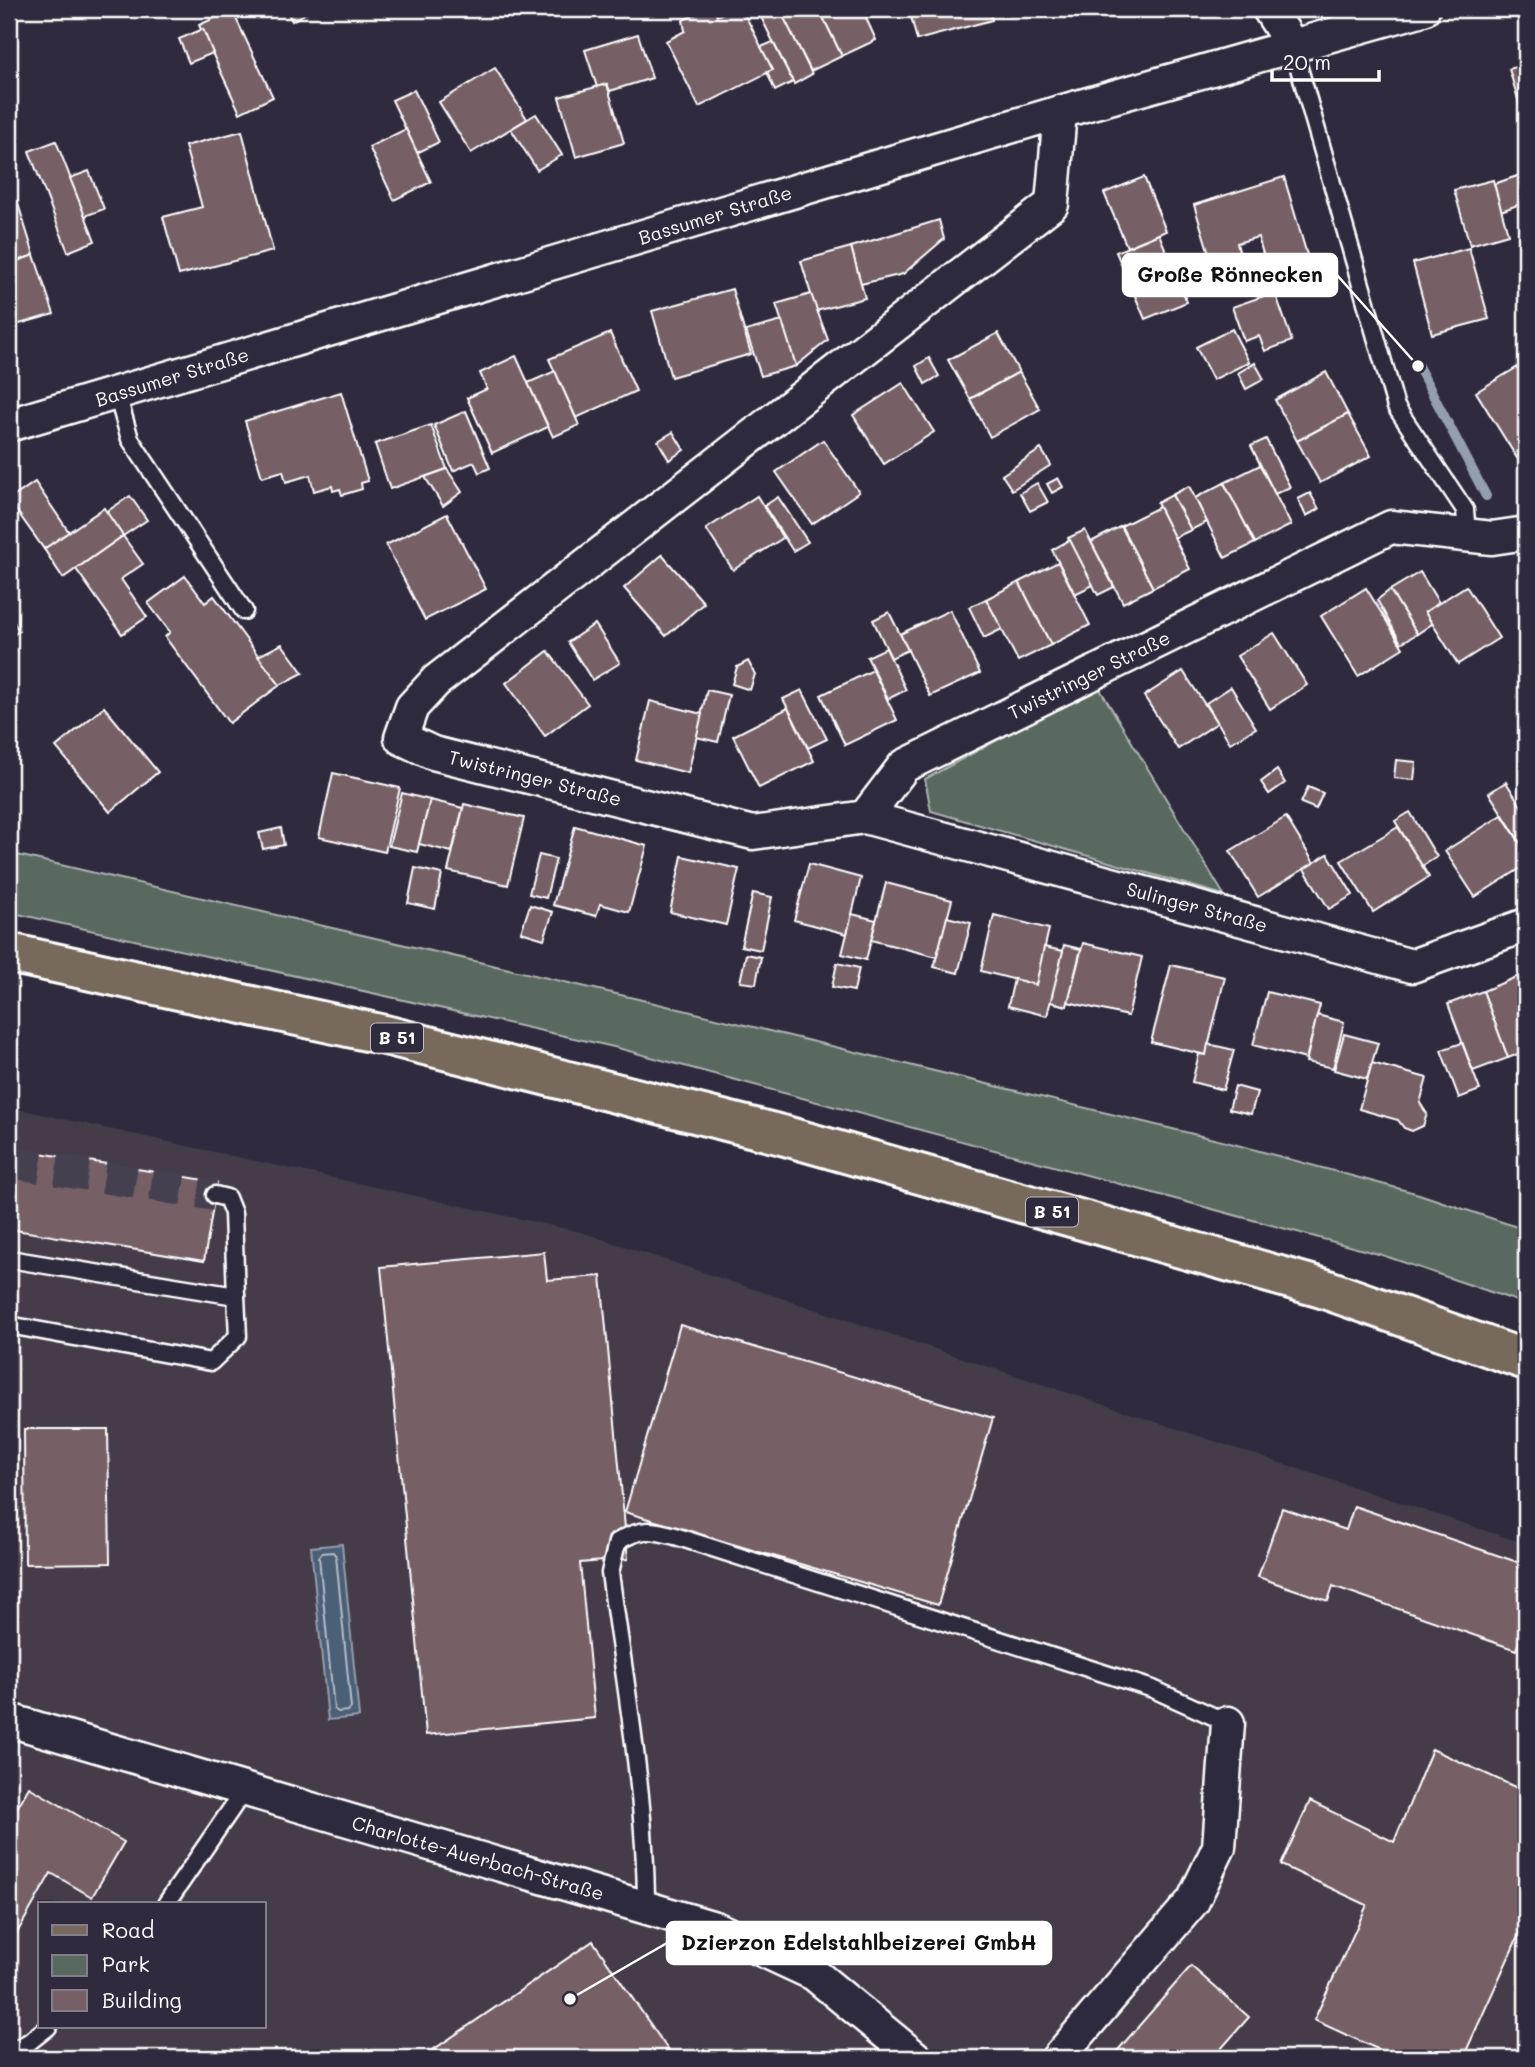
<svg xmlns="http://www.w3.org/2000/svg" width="1535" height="2067" viewBox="0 0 1535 2067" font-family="Mali,sans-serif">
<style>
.built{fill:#443a49;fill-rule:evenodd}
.green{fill:#5a6960;stroke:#acb4b0;stroke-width:2}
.water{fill:#4c5f77;stroke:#949fad;stroke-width:2}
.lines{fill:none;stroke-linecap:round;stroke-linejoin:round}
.shore{stroke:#b7bfc9;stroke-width:2}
.stream{stroke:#949fad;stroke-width:10}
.building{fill:#766066;stroke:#fff;stroke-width:2}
.minor-tunnel{stroke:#443f50;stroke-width:32;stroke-dasharray:32 16;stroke-linecap:butt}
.service-casing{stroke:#fff;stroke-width:21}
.minor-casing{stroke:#fff;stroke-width:37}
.primary-casing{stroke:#fff;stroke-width:44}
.service{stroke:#2f2a3d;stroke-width:16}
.minor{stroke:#2f2a3d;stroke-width:32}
.primary{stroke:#77695c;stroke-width:38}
.labels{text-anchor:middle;stroke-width:5;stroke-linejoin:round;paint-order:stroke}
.shield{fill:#2f2a3d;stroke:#c1bfc5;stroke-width:2}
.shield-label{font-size:18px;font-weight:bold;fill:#fff}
.street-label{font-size:19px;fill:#fff;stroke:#2f2a3d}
.leader{fill:none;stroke:#fff;stroke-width:2.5}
.callout-dot{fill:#fff;stroke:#2f2a3d;stroke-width:2.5}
.callout{fill:#fff;stroke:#fff;stroke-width:2.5}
.callout-label{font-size:21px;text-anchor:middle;font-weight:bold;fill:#111}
</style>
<rect width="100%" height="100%" fill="#2f2a3d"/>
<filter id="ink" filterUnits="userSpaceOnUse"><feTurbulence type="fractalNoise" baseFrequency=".0143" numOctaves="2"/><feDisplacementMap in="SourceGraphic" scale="14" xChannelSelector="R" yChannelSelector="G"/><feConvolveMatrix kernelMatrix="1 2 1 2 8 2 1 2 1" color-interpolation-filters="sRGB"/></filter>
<g filter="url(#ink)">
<path class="built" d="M9,1107L581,1232L1526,1544V2058H9ZM40,1904H264V2027H40Z"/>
<g class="green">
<polygon points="1098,686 1224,895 931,811 925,779"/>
<polygon points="9,853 638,999 1226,1142 1419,1194 1526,1230 1526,1304 1382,1255 614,1047 9,912"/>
</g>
<polygon class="water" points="342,1544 359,1717 328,1720 311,1547"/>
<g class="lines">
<polygon class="shore" points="333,1552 336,1556 351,1708 348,1711 338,1712 334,1709 319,1557 322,1553"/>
<g class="stream">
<polyline points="1418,366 1486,496"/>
<polyline points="1521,2058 1526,2049"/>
</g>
</g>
<g class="building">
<polygon points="149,9 168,9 169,10 153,17"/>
<polygon points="286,9 307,9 308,12 292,21"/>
<polygon points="707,9 714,9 717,16 731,9 742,9 773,70 699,107 666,41 685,31 683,20"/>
<polygon points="757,9 780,9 812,74 794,84"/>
<polygon points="784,9 819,9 842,56 811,71 780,10"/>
<polygon points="819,9 862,9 876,40 842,56"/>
<polygon points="909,9 989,9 992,20 917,40"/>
<polygon points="232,10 273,97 240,113 199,25"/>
<polygon points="203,29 213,53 189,63 179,39"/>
<polygon points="638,34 652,78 610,91 607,84 597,87 585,50"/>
<polygon points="773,42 793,82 775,91 767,72 773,70 761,47"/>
<polygon points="1526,64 1526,126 1509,69"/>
<polygon points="495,68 527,119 471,153 439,102"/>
<polygon points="607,84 624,143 576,157 559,97"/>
<polygon points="414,90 439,142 417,153 392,100"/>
<polygon points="536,114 562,155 537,170 511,129"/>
<polygon points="406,129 431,182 394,200 369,147"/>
<polygon points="242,131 273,251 179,275 163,217 202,207 185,146"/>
<polygon points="56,141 95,241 68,252 29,151"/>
<polygon points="89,171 104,209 85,216 70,178"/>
<polygon points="1526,173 1526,202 1501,211 1494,184"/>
<polygon points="9,175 34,255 9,264"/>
<polygon points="1144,177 1166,231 1127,247 1104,193"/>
<polygon points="1284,177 1310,265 1270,277 1258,237 1237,243 1240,255 1212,263 1194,205"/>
<polygon points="1493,180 1508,234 1470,245 1454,190"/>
<polygon points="939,220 944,239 903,274 861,284 851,247"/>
<polygon points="1159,234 1187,302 1145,319 1116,252"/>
<polygon points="851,247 865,298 816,311 801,261"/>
<polygon points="1469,248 1489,319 1432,334 1413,263"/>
<polygon points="34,255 54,314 9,327 9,264"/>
<polygon points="732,289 751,354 671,377 652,311"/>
<polygon points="1275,292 1292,341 1265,351 1259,336 1244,341 1232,307"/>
<polygon points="811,294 828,340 796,366 776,304"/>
<polygon points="782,321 796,366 761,376 746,331"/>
<polygon points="1232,329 1249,362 1213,380 1196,347"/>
<polygon points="610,333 636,391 576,418 549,359"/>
<polygon points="998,333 1019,372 970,399 948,360"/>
<polygon points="516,356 548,427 492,453 467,398 487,389 480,373"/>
<polygon points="929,358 939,376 925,384 916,366"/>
<polygon points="1526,362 1526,452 1517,458 1476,392"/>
<polygon points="1255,363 1264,379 1246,389 1238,373"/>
<polygon points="555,371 579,425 553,437 528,383"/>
<polygon points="1019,372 1040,409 990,437 970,399"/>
<polygon points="1326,372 1348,414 1297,441 1275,400"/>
<polygon points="903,383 934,432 884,464 853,415"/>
<polygon points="341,392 368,481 361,483 362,489 342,495 340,489 333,491 332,486 314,491 310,475 286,482 283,471 262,477 245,421"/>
<polygon points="466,411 490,468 479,473 474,462 453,471 434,425"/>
<polygon points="1348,414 1371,456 1320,483 1297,441"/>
<polygon points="431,425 447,469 390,489 375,444"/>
<polygon points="673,432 684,450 669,460 658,441"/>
<polygon points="1266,439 1290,487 1275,494 1251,446"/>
<polygon points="823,440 859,492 812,524 776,472"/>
<polygon points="1041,449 1051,465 1012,490 1002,475"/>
<polygon points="1260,465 1291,525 1255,543 1224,483"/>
<polygon points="447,469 462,492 443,506 425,477"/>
<polygon points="1058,478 1063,487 1052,493 1047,484"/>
<polygon points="35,482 69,532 44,549 9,500"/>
<polygon points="1037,483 1048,502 1030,511 1020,493"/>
<polygon points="1224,483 1255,543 1225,558 1195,498"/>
<polygon points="1189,486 1207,522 1191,530 1172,495"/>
<polygon points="1310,493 1319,509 1306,516 1298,499"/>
<polygon points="1172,495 1191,530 1174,538 1157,503"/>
<polygon points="130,496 147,520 123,536 106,512"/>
<polygon points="757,496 783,538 733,570 706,529"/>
<polygon points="778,497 808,542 793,551 764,506"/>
<polygon points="1159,507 1190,569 1153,588 1121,526"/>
<polygon points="104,508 123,536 63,578 44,549"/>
<polygon points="447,514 486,589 425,620 386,545"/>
<polygon points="1121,526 1153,588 1123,603 1091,542"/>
<polygon points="1085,530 1114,587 1098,595 1068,538"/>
<polygon points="123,536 143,564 121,579 147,617 122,634 76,569"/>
<polygon points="1070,540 1093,585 1075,594 1052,550"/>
<polygon points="662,555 704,603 666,636 624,588"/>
<polygon points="1058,562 1090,625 1051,645 1019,582"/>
<polygon points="1420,572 1439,603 1425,612 1432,624 1417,634 1390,590"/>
<polygon points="185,576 205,603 214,596 280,685 229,723 165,637 170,632 148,603"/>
<polygon points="1019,582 1051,645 1018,661 986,599"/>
<polygon points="1466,586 1499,638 1458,664 1425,612"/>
<polygon points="1366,588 1403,648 1358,676 1321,616"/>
<polygon points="1390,590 1417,634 1401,643 1377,600"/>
<polygon points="986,599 1002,629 984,638 969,607"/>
<polygon points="950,610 980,673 930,696 900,634"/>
<polygon points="889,612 908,650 891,658 873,620"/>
<polygon points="9,614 19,631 9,638"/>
<polygon points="595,624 620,663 592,680 568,642"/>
<polygon points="1274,633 1307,685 1270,709 1237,656"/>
<polygon points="282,644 303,673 280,685 258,656"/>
<polygon points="886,648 906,690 888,699 867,657"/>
<polygon points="548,651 588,704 545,736 506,683"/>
<polygon points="748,661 755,674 750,690 732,684 737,667"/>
<polygon points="873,670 897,720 845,745 821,695"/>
<polygon points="1183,671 1217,723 1178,749 1144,696"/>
<polygon points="1231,687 1256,728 1230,743 1206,703"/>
<polygon points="707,690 729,695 718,742 696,737"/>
<polygon points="802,690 827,739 808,748 783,699"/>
<polygon points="650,701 702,714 688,773 636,760"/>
<polygon points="104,707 158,772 110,812 56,747"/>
<polygon points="788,708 814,761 759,788 733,736"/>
<polygon points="1396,760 1416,762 1414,780 1394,778"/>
<polygon points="1277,770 1285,783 1269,794 1261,782"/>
<polygon points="333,773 400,788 385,852 319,837"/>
<polygon points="1506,782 1526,814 1526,838 1520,842 1489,793"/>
<polygon points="1308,787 1323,793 1316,809 1301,803"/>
<polygon points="402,793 430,800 417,852 389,846"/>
<polygon points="430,800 463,808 452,852 419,844"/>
<polygon points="464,804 524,818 508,885 448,871"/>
<polygon points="1410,812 1437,857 1422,866 1395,821"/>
<polygon points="1502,815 1526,852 1526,865 1475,897 1445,851"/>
<polygon points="1286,817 1314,863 1258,897 1230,851"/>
<polygon points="575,826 647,846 629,912 600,904 596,916 553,905"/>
<polygon points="1398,827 1429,877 1373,912 1341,861"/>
<polygon points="281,828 284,845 263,849 259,833"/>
<polygon points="1328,854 1353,895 1329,909 1304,869"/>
<polygon points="539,855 556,859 546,898 529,894"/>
<polygon points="682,856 739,869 726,925 670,912"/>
<polygon points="809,864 861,878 847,934 794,920"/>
<polygon points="415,868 442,874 435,909 408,903"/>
<polygon points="886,883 952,900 937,957 871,940"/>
<polygon points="753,893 772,897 761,950 741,946"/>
<polygon points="530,905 553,912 544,939 521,932"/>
<polygon points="852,914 876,920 866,960 842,954"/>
<polygon points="994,915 1049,929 1036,985 981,971"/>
<polygon points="947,917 971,923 958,973 934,967"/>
<polygon points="1083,943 1142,957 1128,1016 1068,1002"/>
<polygon points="1064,945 1081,949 1067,1006 1050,1002"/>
<polygon points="1044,947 1063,951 1047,1016 1008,1006 1014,979 1036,985"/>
<polygon points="746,954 761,957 756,984 740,982"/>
<polygon points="837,963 859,968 854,991 832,987"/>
<polygon points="1171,965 1225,977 1206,1055 1151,1042"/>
<polygon points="1521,975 1526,988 1526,1051 1508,1058 1483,991"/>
<polygon points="1483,991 1508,1058 1473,1071 1448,1004"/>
<polygon points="1267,992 1320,1005 1306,1059 1253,1045"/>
<polygon points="1317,1015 1344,1022 1333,1068 1306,1062"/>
<polygon points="1344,1034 1378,1043 1367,1079 1334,1070"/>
<polygon points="1462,1043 1480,1090 1459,1098 1441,1050"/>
<polygon points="1208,1044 1234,1050 1223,1090 1192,1082 1199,1054 1206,1055"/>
<polygon points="1372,1063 1427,1078 1420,1103 1427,1114 1423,1126 1412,1131 1404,1128 1398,1120 1359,1109"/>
<polygon points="1235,1086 1257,1092 1251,1114 1229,1109"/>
<polygon points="1526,1130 1526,1152 1525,1153 1519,1133"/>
<polygon points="9,1148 217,1182 204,1261 9,1229"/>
<polygon points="544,1252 547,1280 601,1276 628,1559 580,1563 595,1718 426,1735 381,1267"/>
<polygon points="680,1325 993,1418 938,1605 625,1512"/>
<polygon points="24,1429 108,1429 110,1563 25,1564"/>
<polygon points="1354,1506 1526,1565 1526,1621 1516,1650 1333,1586 1328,1601 1258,1577 1282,1508 1346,1530"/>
<polygon points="1432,1749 1526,1792 1526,1919 1463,2058 1397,2058 1314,2020 1367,1905 1281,1865 1310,1801 1394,1842"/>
<polygon points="29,1787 124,1842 92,1897 51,1873 9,1947 9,1822"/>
<polygon points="593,1941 673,2057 421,2058"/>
<polygon points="1191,1966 1249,2017 1213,2058 1111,2058"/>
</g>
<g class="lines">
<polyline class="minor-tunnel" points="9,1162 215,1195"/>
<g class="service-casing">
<g id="service">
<polyline points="1293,47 1396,407 1465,510 1467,534"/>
<polyline points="117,394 130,439 244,611"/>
<polyline points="9,1259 236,1296 233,1213 227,1198 215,1195"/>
<polyline points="9,1325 211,1362 238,1336 236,1296"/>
<polyline points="166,1904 245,1789"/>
<path d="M646,1908C646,1796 625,1683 610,1573L617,1542C640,1528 650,1529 675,1536L1153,1689L1228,1723"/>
<polyline points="9,2053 29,2042 48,2027"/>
</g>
</g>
<g class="minor-casing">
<g id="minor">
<polyline points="1269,9 1293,47"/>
<polyline points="1060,112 1052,204 436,681 412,707 401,738 433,753 753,833 865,817 904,766 1391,527 1492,538 1526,533"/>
<polyline points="9,425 1060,112 1423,9"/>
<polyline points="865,817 1412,966 1526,925"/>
<polyline points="9,1720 715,1928 814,1974 916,2058"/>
<polyline points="1058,2058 1193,1901 1219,1847 1228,1723"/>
</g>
</g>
<g class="primary-casing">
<polyline id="primary" points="9,953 385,1035 782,1135 1322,1288 1526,1360"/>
</g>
<use href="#service" class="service"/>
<use href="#minor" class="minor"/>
<use href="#primary" class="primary"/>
</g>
</g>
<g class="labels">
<g class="shield">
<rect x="371" y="1023.5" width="52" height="29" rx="5"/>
<rect x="1026" y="1197.5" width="52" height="29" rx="5"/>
</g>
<g class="shield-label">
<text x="397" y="1044">B 51</text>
<text x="1052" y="1218">B 51</text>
</g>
<g class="street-label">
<text transform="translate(715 215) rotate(-17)" y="7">Bassumer Straße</text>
<text transform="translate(172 377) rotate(-17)" y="7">Bassumer Straße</text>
<text transform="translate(1089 675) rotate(-26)" y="7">Twistringer Straße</text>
<text transform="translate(535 778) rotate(14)" y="7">Twistringer Straße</text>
<text transform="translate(1197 907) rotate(15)" y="7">Sulinger Straße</text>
<text transform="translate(478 1858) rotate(16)" y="7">Charlotte-Auerbach-Straße</text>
</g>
</g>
<path class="leader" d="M1418 366L1337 275M570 1999L667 1943"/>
<g class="callout-dot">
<circle cx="1418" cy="366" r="7"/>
<circle cx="570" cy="1999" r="7"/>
</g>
<g class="callout">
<rect x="1123" y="254" width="214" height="42" rx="7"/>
<rect x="667" y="1922" width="384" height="42" rx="7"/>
</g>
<g class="callout-label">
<text x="1230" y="282">Große Rönnecken</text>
<text x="859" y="1950">Dzierzon Edelstahlbeizerei GmbH</text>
</g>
<rect width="1535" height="2067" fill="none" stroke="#2f2a3d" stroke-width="35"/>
<rect x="18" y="18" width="1500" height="2032" fill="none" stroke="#fff" stroke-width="2.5" filter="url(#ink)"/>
<rect x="38" y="1902" width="228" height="126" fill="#2f2a3d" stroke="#827f8b" stroke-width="2"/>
<rect x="52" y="1925" width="35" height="10" fill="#77695c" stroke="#827f8b" stroke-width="2"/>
<text x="102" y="1938" font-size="21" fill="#ffffff">Road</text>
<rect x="52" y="1955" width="35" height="21" fill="#5a6960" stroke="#827f8b" stroke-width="2"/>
<text x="102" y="1972" font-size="21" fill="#ffffff">Park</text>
<rect x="52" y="1990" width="35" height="21" fill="#766066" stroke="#827f8b" stroke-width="2"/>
<text x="102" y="2008" font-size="21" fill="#ffffff">Building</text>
<path d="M1272 70v10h107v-10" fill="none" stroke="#ffffff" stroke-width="3.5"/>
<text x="1283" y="70" font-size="21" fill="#ffffff" stroke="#2f2a3d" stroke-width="5" paint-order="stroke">20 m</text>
</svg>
